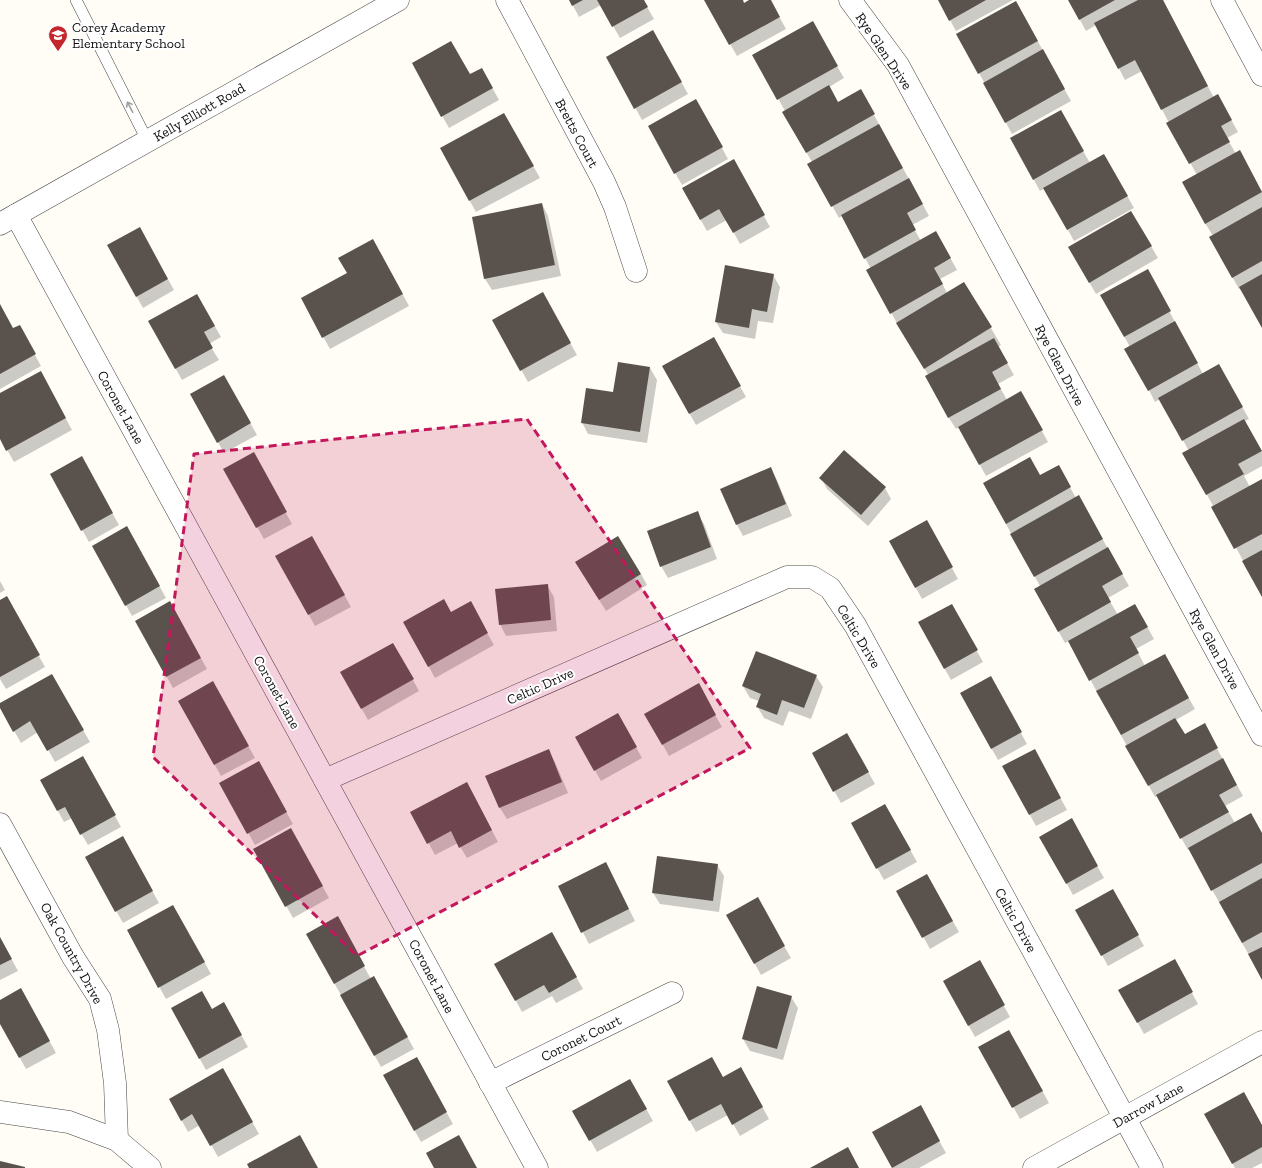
<svg xmlns="http://www.w3.org/2000/svg" width="1262" height="1168" viewBox="0 0 1262 1168" font-family="'Zilla Slab',serif">
<style>
.shadow{fill:#0003}
.building{fill:#5a524d}
.lines{fill:none;stroke-linecap:round;stroke-linejoin:round}
.service-casing{stroke:#444;stroke-width:12}
.minor-casing{stroke:#444;stroke-width:23}
.tertiary-casing{stroke:#444;stroke-width:23}
.service{stroke:#fff;stroke-width:11}
.minor{stroke:#fff;stroke-width:22}
.tertiary{stroke:#fff;stroke-width:22}
.oneway{stroke:#a0a0a0}
.marked{fill:#c2185b;fill-opacity:0.2;stroke:#c2185b;stroke-width:3;stroke-dasharray:8 5;stroke-linejoin:round}
.labels{text-anchor:middle;stroke-width:4;stroke-linejoin:round;paint-order:stroke}
.poi-label{font-size:14px;fill:#111;stroke:#fff;text-anchor:start}
.street-label{font-size:14px;fill:#111;stroke:#fff}
</style>
<rect width="100%" height="100%" fill="#fffdf5"/>
<g class="shadow">
<polygon points="570,0 643,0 654,19 620,38 601,5 579,17"/>
<polygon points="705,0 742,0 744,4 751,0 770,0 786,29 737,56"/>
<polygon points="939,0 1013,0 956,31"/>
<polygon points="1069,0 1163,0 1214,98 1218,96 1238,132 1227,138 1236,154 1246,163 1262,192 1262,326 1241,288 1239,289 1210,237 1213,236 1205,223 1197,175 1168,123 1169,123 1142,71 1125,80 1096,25 1086,31"/>
<polygon points="1016,2 1071,101 1012,134 958,34"/>
<polygon points="812,23 844,78 829,87 838,103 861,91 929,216 912,225 921,241 936,232 957,270 940,279 947,293 964,283 1001,345 998,347 1014,375 998,384 1007,400 1021,393 1048,442 986,476 959,427 956,429 949,418 927,377 929,376 898,325 868,271 871,269 842,216 839,218 809,164 812,162 783,112 785,111 754,55"/>
<polygon points="653,32 688,94 642,120 607,57"/>
<polygon points="413,64 470,76 482,69 499,100 449,128"/>
<polygon points="696,101 728,159 682,185 649,127"/>
<polygon points="1060,111 1090,163 1104,155 1134,208 1074,241 1045,188 1040,191 1011,138"/>
<polygon points="504,114 540,178 476,212 441,149"/>
<polygon points="733,161 770,227 740,244 727,220 707,231 683,189"/>
<polygon points="542,204 548,216 561,276 492,290 485,279"/>
<polygon points="1131,212 1158,258 1096,294 1069,247"/>
<polygon points="140,229 174,290 143,308 109,246"/>
<polygon points="380,252 409,306 330,349 302,299 348,274"/>
<polygon points="1147,270 1203,374 1219,366 1249,419 1245,421 1262,452 1262,466 1244,476 1250,487 1262,481 1262,595 1184,453 1189,451 1160,399 1155,402 1149,390 1130,347 1102,296"/>
<polygon points="773,275 780,287 773,323 758,321 755,339 723,333 716,322"/>
<polygon points="542,293 577,355 528,382 493,320"/>
<polygon points="197,295 221,337 209,344 219,360 182,380 149,321"/>
<polygon points="0,306 13,330 19,326 41,366 0,389"/>
<polygon points="713,338 746,397 696,425 663,366"/>
<polygon points="619,363 650,368 657,380 647,443 588,434 582,422 614,393"/>
<polygon points="224,376 257,435 224,453 191,394"/>
<polygon points="47,384 72,430 14,462 0,437 0,394"/>
<polygon points="253,454 292,524 264,539 225,470"/>
<polygon points="81,457 119,525 89,542 51,474"/>
<polygon points="1058,466 1076,498 1085,508 1129,586 1108,598 1118,615 1135,605 1154,639 1136,649 1145,666 1164,655 1195,709 1176,720 1184,736 1204,725 1243,796 1225,806 1235,823 1262,835 1262,978 1189,849 1188,850 1158,796 1155,797 1069,641 1065,643 1035,589 1040,586 984,484 1040,476"/>
<polygon points="771,469 777,480 792,516 743,536 737,525 722,489"/>
<polygon points="821,478 885,488 891,499 868,526 827,489"/>
<polygon points="697,513 704,524 717,559 668,578 661,566"/>
<polygon points="926,521 958,579 922,599 890,541"/>
<polygon points="127,527 166,598 132,616 93,546"/>
<polygon points="312,537 351,607 315,626 277,557"/>
<polygon points="583,574 641,574 647,585 606,611"/>
<polygon points="0,581 5,590 0,593"/>
<polygon points="547,585 554,597 557,631 506,636 500,624"/>
<polygon points="6,598 45,667 6,689 0,679 0,601"/>
<polygon points="170,603 207,669 173,688 136,621"/>
<polygon points="470,603 494,645 435,678 404,622 451,614"/>
<polygon points="951,605 983,662 951,680 919,623"/>
<polygon points="393,644 419,691 368,720 342,673"/>
<polygon points="51,675 90,742 55,762 38,732 21,743 0,706 0,705"/>
<polygon points="816,676 823,687 811,719 789,711 783,726 764,718 757,706 759,701 750,698 743,686"/>
<polygon points="990,677 1027,744 998,760 961,694"/>
<polygon points="213,683 255,758 221,776 179,701"/>
<polygon points="698,685 722,727 669,756 646,714"/>
<polygon points="618,714 642,758 601,781 576,737"/>
<polygon points="847,734 875,784 841,803 813,753"/>
<polygon points="548,750 555,762 568,793 507,819 500,808 486,776"/>
<polygon points="83,757 121,827 88,845 72,818 64,822 41,780"/>
<polygon points="258,762 293,824 255,845 220,783"/>
<polygon points="1041,762 1067,810 1036,826 1004,767"/>
<polygon points="473,794 498,842 467,858 458,843 435,855 412,812"/>
<polygon points="885,805 917,862 884,880 852,823"/>
<polygon points="1071,820 1104,878 1073,895 1041,837"/>
<polygon points="291,829 329,898 293,918 254,849"/>
<polygon points="122,837 159,903 123,923 86,857"/>
<polygon points="717,865 724,876 719,912 660,904 653,893"/>
<polygon points="612,875 635,921 589,944 559,886"/>
<polygon points="927,875 959,932 930,949 898,891"/>
<polygon points="1113,890 1144,946 1108,966 1077,910"/>
<polygon points="757,899 791,958 761,975 728,915"/>
<polygon points="173,906 211,974 166,999 128,931"/>
<polygon points="337,918 371,979 374,977 414,1049 381,1067 307,934"/>
<polygon points="552,933 583,989 556,1003 552,996 522,1012 496,964"/>
<polygon points="0,938 18,971 0,980"/>
<polygon points="1174,960 1198,1004 1144,1034 1120,991"/>
<polygon points="979,961 1010,1017 975,1037 944,981"/>
<polygon points="21,989 56,1053 26,1069 0,1022 0,1001"/>
<polygon points="791,997 798,1008 783,1060 750,1051 743,1039"/>
<polygon points="224,1004 248,1047 206,1070 172,1009 212,1010"/>
<polygon points="1009,1031 1049,1103 1020,1119 980,1047"/>
<polygon points="416,1058 453,1124 421,1142 384,1076"/>
<polygon points="741,1069 769,1119 740,1136 728,1115 696,1132 668,1082 723,1079"/>
<polygon points="223,1070 259,1134 218,1157 200,1125 188,1132 170,1099"/>
<polygon points="630,1080 653,1121 597,1152 574,1111"/>
<polygon points="920,1107 946,1153 919,1168 893,1168 873,1133"/>
<polygon points="1205,1114 1262,1126 1262,1163 1252,1168 1235,1168"/>
</g>
<g class="building">
<polygon points="569,0 583,0 572,6"/>
<polygon points="597,0 644,0 648,7 612,27"/>
<polygon points="704,0 743,0 744,3 749,0 771,0 780,17 729,45"/>
<polygon points="938,0 986,0 949,21"/>
<polygon points="1068,0 1115,0 1079,20"/>
<polygon points="1138,0 1163,0 1208,86 1161,110 1135,60 1118,69 1094,23"/>
<polygon points="1016,1 1038,41 978,74 956,34"/>
<polygon points="813,21 838,66 777,100 752,55"/>
<polygon points="653,30 682,82 634,109 606,57"/>
<polygon points="451,41 470,74 482,68 493,88 441,117 412,63"/>
<polygon points="1043,49 1065,89 1005,123 983,83"/>
<polygon points="829,85 838,102 861,89 875,114 806,153 782,112"/>
<polygon points="1218,94 1232,120 1221,126 1230,142 1189,164 1166,123"/>
<polygon points="696,99 723,147 674,174 648,126"/>
<polygon points="1061,110 1084,151 1033,180 1010,138"/>
<polygon points="504,113 534,166 469,201 440,148"/>
<polygon points="879,124 903,168 831,207 807,164"/>
<polygon points="1240,150 1262,192 1205,224 1182,182"/>
<polygon points="1104,154 1128,196 1067,230 1043,188"/>
<polygon points="734,159 765,215 733,233 719,209 700,220 682,188"/>
<polygon points="909,178 923,204 907,213 916,230 864,259 841,215"/>
<polygon points="542,203 555,265 484,279 472,217"/>
<polygon points="1262,207 1262,261 1232,278 1209,237"/>
<polygon points="1131,211 1152,246 1089,283 1068,247"/>
<polygon points="140,227 168,279 136,297 107,245"/>
<polygon points="936,231 951,258 934,268 943,284 890,314 866,270"/>
<polygon points="373,239 403,294 322,338 301,298 347,273 338,258"/>
<polygon points="725,265 774,274 767,312 752,309 749,328 715,322"/>
<polygon points="1148,269 1171,311 1124,337 1100,295"/>
<polygon points="1262,274 1262,328 1239,287"/>
<polygon points="964,282 992,327 924,369 896,323"/>
<polygon points="543,292 571,343 520,371 492,320"/>
<polygon points="197,294 215,326 204,332 213,348 175,369 148,321"/>
<polygon points="0,304 13,328 20,325 36,354 0,374"/>
<polygon points="1175,321 1198,363 1148,391 1124,349"/>
<polygon points="714,337 741,386 689,414 662,366"/>
<polygon points="994,338 1008,363 992,372 1001,389 948,418 925,376"/>
<polygon points="618,362 650,367 640,432 581,423 586,388 613,392"/>
<polygon points="1219,364 1243,407 1182,441 1158,398"/>
<polygon points="41,371 66,418 6,451 0,439 0,393"/>
<polygon points="224,375 251,423 217,443 190,394"/>
<polygon points="1021,391 1043,430 979,465 958,427"/>
<polygon points="1244,419 1262,451 1238,464 1244,474 1206,495 1182,453"/>
<polygon points="844,450 886,487 861,515 819,478"/>
<polygon points="254,452 287,512 256,528 223,469"/>
<polygon points="82,456 113,513 81,531 50,474"/>
<polygon points="1030,457 1040,475 1059,465 1071,487 1006,524 983,483"/>
<polygon points="771,467 786,504 736,525 720,489"/>
<polygon points="1262,479 1262,534 1234,549 1211,507"/>
<polygon points="1079,495 1103,539 1034,577 1010,534"/>
<polygon points="698,511 711,547 660,567 647,531"/>
<polygon points="927,520 953,567 915,588 889,541"/>
<polygon points="127,526 160,586 125,606 92,546"/>
<polygon points="312,536 345,595 308,615 275,556"/>
<polygon points="618,536 641,574 599,600 575,562"/>
<polygon points="1108,547 1123,574 1102,586 1111,602 1058,632 1034,589"/>
<polygon points="1262,550 1262,597 1242,561"/>
<polygon points="548,584 551,620 499,625 495,589"/>
<polygon points="7,596 40,655 0,677 0,600"/>
<polygon points="444,599 451,612 471,601 488,633 428,667 403,622"/>
<polygon points="170,601 201,658 166,677 135,621"/>
<polygon points="952,604 978,650 944,669 918,622"/>
<polygon points="1135,604 1148,627 1130,637 1139,653 1089,681 1068,641"/>
<polygon points="393,643 414,679 361,709 340,672"/>
<polygon points="756,651 817,675 804,708 782,700 777,715 756,707 761,694 742,686"/>
<polygon points="1165,654 1189,698 1121,735 1096,691"/>
<polygon points="52,674 84,730 47,751 30,721 13,732 0,708 0,703"/>
<polygon points="991,676 1022,732 991,749 960,693"/>
<polygon points="213,681 249,746 214,765 178,701"/>
<polygon points="699,683 716,715 662,745 644,714"/>
<polygon points="618,713 637,747 594,771 575,737"/>
<polygon points="1175,718 1185,734 1205,723 1218,748 1148,786 1125,746"/>
<polygon points="847,733 869,772 833,792 812,753"/>
<polygon points="549,749 562,782 499,808 485,776"/>
<polygon points="1035,749 1061,798 1029,815 1002,766"/>
<polygon points="83,756 116,815 80,835 65,807 57,811 40,780"/>
<polygon points="1223,758 1237,785 1219,795 1229,812 1180,839 1156,795"/>
<polygon points="259,761 287,812 247,834 219,783"/>
<polygon points="467,782 492,830 459,848 451,831 427,844 410,812"/>
<polygon points="885,804 911,850 876,869 851,823"/>
<polygon points="1251,813 1262,833 1262,863 1211,891 1188,848"/>
<polygon points="1072,818 1098,866 1066,884 1039,837"/>
<polygon points="291,828 323,886 285,907 253,849"/>
<polygon points="123,836 153,891 115,912 85,857"/>
<polygon points="657,856 718,864 713,901 652,893"/>
<polygon points="606,862 629,909 581,933 558,886"/>
<polygon points="927,874 953,921 922,938 896,891"/>
<polygon points="1262,878 1262,932 1242,943 1219,902"/>
<polygon points="1113,889 1139,935 1101,956 1075,910"/>
<polygon points="758,897 785,946 754,964 726,915"/>
<polygon points="173,905 205,962 158,988 127,930"/>
<polygon points="338,916 365,966 334,984 306,934"/>
<polygon points="552,932 577,977 549,993 544,985 515,1001 494,964"/>
<polygon points="0,937 12,959 0,965"/>
<polygon points="1262,947 1262,980 1248,954"/>
<polygon points="1175,959 1193,992 1137,1023 1118,990"/>
<polygon points="980,960 1005,1005 968,1026 943,981"/>
<polygon points="374,976 408,1037 374,1056 340,995"/>
<polygon points="757,986 792,996 777,1049 742,1039"/>
<polygon points="21,988 50,1041 19,1058 0,1024 0,1000"/>
<polygon points="202,991 212,1009 224,1002 242,1035 199,1059 171,1008"/>
<polygon points="1009,1030 1043,1091 1012,1108 978,1047"/>
<polygon points="417,1057 447,1112 414,1131 383,1075"/>
<polygon points="712,1057 723,1077 741,1067 763,1107 732,1125 721,1104 689,1121 667,1081"/>
<polygon points="223,1068 253,1122 210,1146 192,1114 181,1121 169,1099"/>
<polygon points="630,1079 647,1109 589,1141 572,1111"/>
<polygon points="1244,1092 1262,1125 1262,1147 1232,1164 1204,1114"/>
<polygon points="921,1105 940,1141 892,1168 872,1132"/>
<polygon points="300,1135 318,1168 249,1168 247,1164"/>
<polygon points="459,1135 477,1168 434,1168 426,1153"/>
<polygon points="848,1147 859,1168 810,1168"/>
<polygon points="0,1161 25,1167 25,1168 0,1168"/>
</g>
<g class="lines">
<g class="service-casing">
<polyline id="service" points="76,0 148,142"/>
</g>
<g class="minor-casing">
<g id="minor">
<polyline points="507,0 604,182 615,207 636,271"/>
<polyline points="850,0 898,65 1262,735"/>
<polyline points="1222,0 1262,75"/>
<polyline points="16,215 537,1168"/>
<polyline points="325,780 787,577 812,577 830,588 855,625 1152,1168"/>
<polyline points="0,824 73,957 100,999 108,1030 115,1083 117,1140"/>
<polyline points="490,1083 672,993"/>
<polyline points="0,1112 69,1122 117,1140 150,1168"/>
<polyline points="1034,1168 1262,1042"/>
</g>
</g>
<g class="tertiary-casing">
<polyline id="tertiary" points="0,224 398,0"/>
</g>
<use href="#service" class="service"/>
<use href="#minor" class="minor"/>
<use href="#tertiary" class="tertiary"/>
</g>
<defs><path id="oneway-shaft" d="M-6 0H5M1.5-3L5.5 0L1.5 3" fill="none" stroke-width="1.6" stroke-linecap="round" stroke-linejoin="round"/></defs>
<use class="oneway" href="#oneway-shaft" transform="translate(130 107) rotate(-117)"/>
<path class="marked" d="M527,419L750,748L357,956L153,757L194,454Z"/>
<defs>
<g id="school-pin" transform="scale(1)"><path d="M0 17L-7.5 6A9.5 9.5 0 1 1 7.5 6Z" fill="#c4262e" stroke="#fff"/><path d="M0-5L7-2L0 1L-7-2ZM-4 1L0 2.5L4 1V4Q0 6-4 4Z" fill="#fff"/></g>
</defs>
<g fill-rule="evenodd">
<use href="#school-pin" x="58" y="35"/>
</g>
<g class="labels">
<g class="poi-label">
<text x="72" y="32">Corey Academy<tspan x="72" dy="16">Elementary School</tspan></text>
</g>
<g class="street-label">
<text transform="translate(884 51) rotate(56)" y="5">Rye Glen Drive</text>
<text transform="translate(199 112) rotate(-30)" y="5">Kelly Elliott Road</text>
<text transform="translate(577 133) rotate(62)" y="5">Bretts Court</text>
<text transform="translate(1060 365) rotate(62)" y="5">Rye Glen Drive</text>
<text transform="translate(121 407) rotate(61)" y="5">Coronet Lane</text>
<text transform="translate(859 636) rotate(59)" y="5">Celtic Drive</text>
<text transform="translate(1215 649) rotate(61)" y="5">Rye Glen Drive</text>
<text transform="translate(540 686) rotate(-24)" y="5">Celtic Drive</text>
<text transform="translate(277 692) rotate(61)" y="5">Coronet Lane</text>
<text transform="translate(1016 920) rotate(61)" y="5">Celtic Drive</text>
<text transform="translate(72 953) rotate(61)" y="5">Oak Country Drive</text>
<text transform="translate(432 976) rotate(62)" y="5">Coronet Lane</text>
<text transform="translate(581 1038) rotate(-26)" y="5">Coronet Court</text>
<text transform="translate(1148 1105) rotate(-29)" y="5">Darrow Lane</text>
</g>
</g>
</svg>
